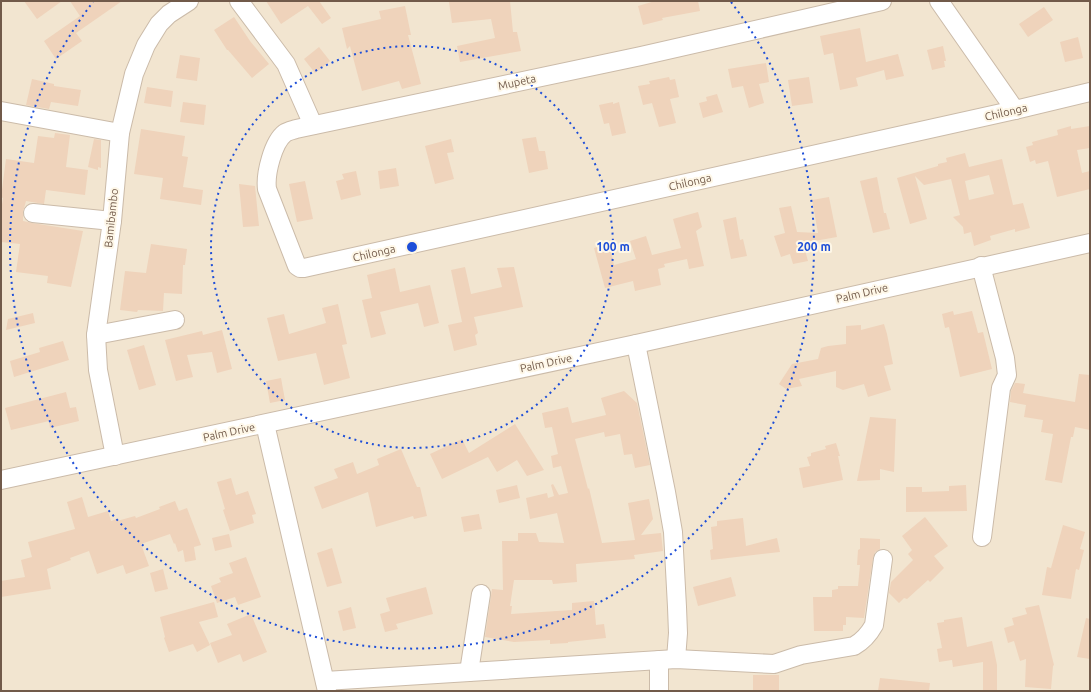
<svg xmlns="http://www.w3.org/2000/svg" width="1091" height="692" viewBox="0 0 1091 692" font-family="Ubuntu,sans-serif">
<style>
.residential{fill:#f2e5d0}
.building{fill:#efd3bb;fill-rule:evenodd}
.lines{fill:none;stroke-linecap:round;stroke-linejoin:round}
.minor-casing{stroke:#cbbba9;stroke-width:20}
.minor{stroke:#fff;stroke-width:18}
.ring{fill:none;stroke:#1d4ed8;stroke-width:2;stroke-dasharray:2 4}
.labels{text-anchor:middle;stroke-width:4;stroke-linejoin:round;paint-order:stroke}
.street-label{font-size:11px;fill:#715a4a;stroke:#fef7e7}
.centre{fill:#1d4ed8;stroke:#fef7e7;stroke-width:2}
.ring-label{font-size:12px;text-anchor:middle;font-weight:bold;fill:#1d4ed8;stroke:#fef7e7;stroke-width:4;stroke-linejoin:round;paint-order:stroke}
</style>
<rect width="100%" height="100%" fill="#fbf3e2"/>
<rect class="residential" x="1" y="1" width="1089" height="690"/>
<g class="building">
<polygon points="24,1 62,1 37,19"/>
<polygon points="70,1 122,1 76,33 82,41 56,59 44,41 80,16"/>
<polygon points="266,1 319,1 331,18 322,24 308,6 281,24"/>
<polygon points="455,1 510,1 513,32 517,32 521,51 460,62 457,46 495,38 491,19 452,23 449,2"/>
<polygon points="655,1 698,1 700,11 662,18 663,20 643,25 638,6"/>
<polygon points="405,6 411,35 408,35 421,84 402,89 399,81 362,91 350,46 347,49 342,28 381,19 379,11"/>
<polygon points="1044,7 1053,20 1028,37 1019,24"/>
<polygon points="234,17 250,41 269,64 252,78 228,50 227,50 214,30"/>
<polygon points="860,28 866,62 898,54 904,76 886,80 884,70 856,78 858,86 840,90 833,53 824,55 820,36"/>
<polygon points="1078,37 1083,58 1065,62 1060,42"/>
<polygon points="943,46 946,61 944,61 945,67 932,70 927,50"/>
<polygon points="319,47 330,61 315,73 304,59"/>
<polygon points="180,55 200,58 197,81 176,78"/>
<polygon points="766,63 769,82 759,84 764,103 749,108 743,86 732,88 728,69"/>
<polygon points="669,77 670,80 675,79 679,97 670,99 676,123 659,127 652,103 643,105 638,86 650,84 649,81"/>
<polygon points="809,77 813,103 792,106 788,80"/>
<polygon points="32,79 54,84 54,86 81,90 78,106 51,102 49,109 26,105"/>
<polygon points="147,87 173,91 171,107 144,103"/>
<polygon points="717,94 723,112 703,118 699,103 707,101 706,97"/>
<polygon points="183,102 206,105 204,125 180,122"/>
<polygon points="613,102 613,104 619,102 626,133 612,136 609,123 604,124 599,105"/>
<polygon points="1071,126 1071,129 1090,126 1090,148 1077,150 1082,173 1090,171 1090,189 1057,197 1048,161 1036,164 1035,160 1030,162 1026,147 1033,145 1032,142 1058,135 1057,130"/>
<polygon points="141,129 185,136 182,156 188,157 183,187 203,190 201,205 160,199 163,178 134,174"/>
<polygon points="55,133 70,135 66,167 88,170 85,195 46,190 44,204 26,201 23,212 23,221 32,223 83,231 71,287 47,283 48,276 16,272 20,244 1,242 1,211 3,198 1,197 6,159 34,163 38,136 54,138"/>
<polygon points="536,137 539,151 545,151 548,169 529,173 522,139"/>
<polygon points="94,139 101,140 101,168 98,167 98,170 88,167"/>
<polygon points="451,139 454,152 447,153 454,179 435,184 425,146"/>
<path d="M965,153L969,167L1002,159L1013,205L1023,203L1030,228L1015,232V229L990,236L991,240L974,246L971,232L964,234L963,227L953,217L960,215L951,179L924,185L915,176L927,219L910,224L897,178L938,166V164L947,162L946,158ZM989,175L994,194L969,200L965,181Z"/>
<polygon points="396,168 399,186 380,189 378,171"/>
<polygon points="356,171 361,195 341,200 336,181 344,179 342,174"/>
<polygon points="877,177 884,213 886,213 890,229 873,233 860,181"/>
<polygon points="305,181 313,219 297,222 289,184"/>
<polygon points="239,184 255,186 259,226 243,227"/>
<polygon points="829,197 837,237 803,243 808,261 793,264 790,254 781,257 774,236 785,233 779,208 791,206 797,232 818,233 812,200"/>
<polygon points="698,212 702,227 696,231 704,266 689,269 687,259 664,264 665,267 658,269 661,285 635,291 633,281 605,288 594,248 609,244 614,265 636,259 630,241 646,236 652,255 681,248 673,219"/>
<polygon points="736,217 740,240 743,239 747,256 731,259 723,220"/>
<polygon points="151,244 187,249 185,265 183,265 182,294 164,293 163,311 138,310 137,312 120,310 125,271 146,273"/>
<polygon points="465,267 471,294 502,287 497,268 514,267 523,307 474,317 478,333 475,335 477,345 454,351 448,325 462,322 451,270"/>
<polygon points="395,268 400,292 430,285 439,323 424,327 418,303 380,312 386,334 371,338 362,300 372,298 367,275"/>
<polygon points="338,304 347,344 342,345 350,378 324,385 316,353 278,361 267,318 284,314 289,334 326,323 322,308"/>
<polygon points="953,311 954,315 972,311 978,333 983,332 992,369 960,377 949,327 945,328 942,314"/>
<polygon points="33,313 35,323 6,330 8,319"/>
<polygon points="884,324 887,334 893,364 884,366 891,390 868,397 864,384 843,390 836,387 836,371 799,379 802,386 786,389 779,384 792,364 818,359 821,348 828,346 846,344 846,326 861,325 861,330"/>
<polygon points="222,330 232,369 217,373 212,352 187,355 193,377 176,381 165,340 202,331 203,335"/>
<polygon points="63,341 69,360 14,377 10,361 40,352 39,348"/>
<polygon points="144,345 156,385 139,390 127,350"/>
<polygon points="1079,374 1090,375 1090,430 1075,427 1073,437 1071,437 1062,483 1045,480 1053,434 1041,432 1043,420 1024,417 1026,405 1010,402 1011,391 1015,383 1017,383 1025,384 1023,393 1075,402"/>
<polygon points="281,378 285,400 270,403 266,381"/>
<polygon points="624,391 637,403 650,465 635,468 632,454 624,455 620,434 605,437 604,432 575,439 588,489 589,488 602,543 635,540 628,503 649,499 653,519 641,535 661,533 663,551 634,555 635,559 576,564 577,582 553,584 552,580 514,580 510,606 512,606 511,614 572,610 572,603 594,601 596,625 604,624 606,638 568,642 568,643 550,644 550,640 514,642 485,637 492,589 503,590 502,541 518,541 518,533 536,533 539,542 564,543 557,513 530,519 526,498 547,493 548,498 554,496 551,485 553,484 559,495 568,493 561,466 553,468 551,456 558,454 552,427 545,428 542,413 568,407 572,423 606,415 601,398"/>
<polygon points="66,392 70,408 76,407 79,421 50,428 49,421 11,430 5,408"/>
<polygon points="870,417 896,419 894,472 880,469 880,480 857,481"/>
<polygon points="515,424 544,470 527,476 517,460 497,472 488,457 442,479 430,454 462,439 469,453"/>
<polygon points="836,443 840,456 838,456 843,480 803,488 799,468 810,466 807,457 811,456 811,453 826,449 825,446"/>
<polygon points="401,449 417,487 420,487 427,516 414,519 413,516 376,527 368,492 322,509 314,487 338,478 334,469 353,462 357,474 379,465 377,459"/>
<polygon points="231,478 236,495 248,491 256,514 252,515 254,523 230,531 223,510 225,509 217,482"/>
<polygon points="517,485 520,498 499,503 496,490"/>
<polygon points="966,485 967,511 906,512 906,487 922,487 922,492 949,491 949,486"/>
<polygon points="82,497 88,517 108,511 111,521 117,519 117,521 135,516 136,518 160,509 159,507 175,501 179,511 187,508 201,545 194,547 196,560 185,562 183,550 178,552 175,543 174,544 170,534 141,544 149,566 126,574 123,565 97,574 89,551 70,558 71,560 47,569 51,589 1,597 1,581 25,577 21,560 32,557 28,542 75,529 67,502"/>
<polygon points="479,514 482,529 464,532 461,517"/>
<polygon points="925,517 948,546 934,556 944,568 930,582 928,580 907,599 904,598 899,603 889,593 891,582 913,560 908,554 912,550 902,536"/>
<polygon points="743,518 746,546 777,538 780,552 711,560 710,550 713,549 711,527 717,526 717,521"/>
<polygon points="1063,525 1085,532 1080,549 1084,550 1079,570 1076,569 1071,599 1042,595 1047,567 1051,568"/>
<polygon points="229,534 232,547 215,551 212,538"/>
<polygon points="860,538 880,539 880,549 875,552 873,558 864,618 846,617 846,625 843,625 843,631 814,631 813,597 832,597 832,590 838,589 838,586 858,586 860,565 857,565 858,550 860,549"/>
<polygon points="332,548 342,583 327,587 317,553"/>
<polygon points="246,557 261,597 238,605 235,597 217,603 211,586 221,582 219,578 233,573 229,563"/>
<polygon points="163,569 168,589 155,592 150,573"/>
<polygon points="731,577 736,596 698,606 693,587"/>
<polygon points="426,587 433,614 396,624 398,629 385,632 380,614 390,611 386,598"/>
<polygon points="214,602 218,617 199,622 210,645 197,652 193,644 169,652 164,638 165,637 160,617"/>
<polygon points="1039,605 1054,665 1053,666 1051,689 1025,687 1026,659 1020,661 1014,641 1008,643 1004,628 1014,625 1012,618 1027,614 1025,608"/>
<polygon points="351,607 356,628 343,631 338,611"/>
<polygon points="251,614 267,652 243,662 240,654 218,663 210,643 232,635 227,624"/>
<polygon points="962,617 967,647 992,641 997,665 997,691 983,691 983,662 953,667 952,660 939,662 937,649 942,648 937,623 944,622 944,620"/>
<polygon points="1086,618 1090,619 1090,659 1077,657"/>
<rect x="753" y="675" width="26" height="16"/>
<polygon points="880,678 930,683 929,691 878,691"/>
</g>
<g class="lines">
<g class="minor-casing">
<g id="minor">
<polyline points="239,1 286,64 313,125"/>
<path d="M882,1L641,56L296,129C293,130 288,131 285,133C273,142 265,174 267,189L297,266L300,268H304L1015,110L1090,92"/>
<polyline points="939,1 1015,110"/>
<polyline points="1,111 120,133"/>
<polyline points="33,213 112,221"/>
<polyline points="981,266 1005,358 1007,375 1001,388 982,537"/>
<polyline points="96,335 175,320"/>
<polyline points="636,344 666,492 673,532 677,607 678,633 676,659"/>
<polyline points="265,424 327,691"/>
<polyline points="115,456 98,370 96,335 112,221 120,133 134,74 146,45 159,24 169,14 189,1"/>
<polyline points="1,480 636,344 1090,243"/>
<polyline points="469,672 481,594"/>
<path d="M325,681L676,659L774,664L801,655L854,646C863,641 869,634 874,625L883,559"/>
<polyline points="659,691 659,660"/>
</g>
</g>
<use href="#minor" class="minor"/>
</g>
<g class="ring">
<circle cx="412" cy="247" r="201"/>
<path d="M731 2A402 402 0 1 1 93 2"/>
</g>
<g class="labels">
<g class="street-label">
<text transform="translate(517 82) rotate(-12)" y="4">Mupeta</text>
<text transform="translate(1006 112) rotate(-13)" y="4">Chilonga</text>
<text transform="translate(690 182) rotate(-13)" y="4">Chilonga</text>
<text transform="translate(111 218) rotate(-84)" y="4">Bamibambo</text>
<text transform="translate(374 253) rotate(-13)" y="4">Chilonga</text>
<text transform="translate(862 293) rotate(-13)" y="4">Palm Drive</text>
<text transform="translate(546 363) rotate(-12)" y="4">Palm Drive</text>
<text transform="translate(229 432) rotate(-12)" y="4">Palm Drive</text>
</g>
</g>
<circle cx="412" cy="247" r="6" class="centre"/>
<g class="ring-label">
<text x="613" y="251">100 m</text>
<text x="814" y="251">200 m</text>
</g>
<rect width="1091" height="692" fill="none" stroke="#715a4a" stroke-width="4"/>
</svg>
